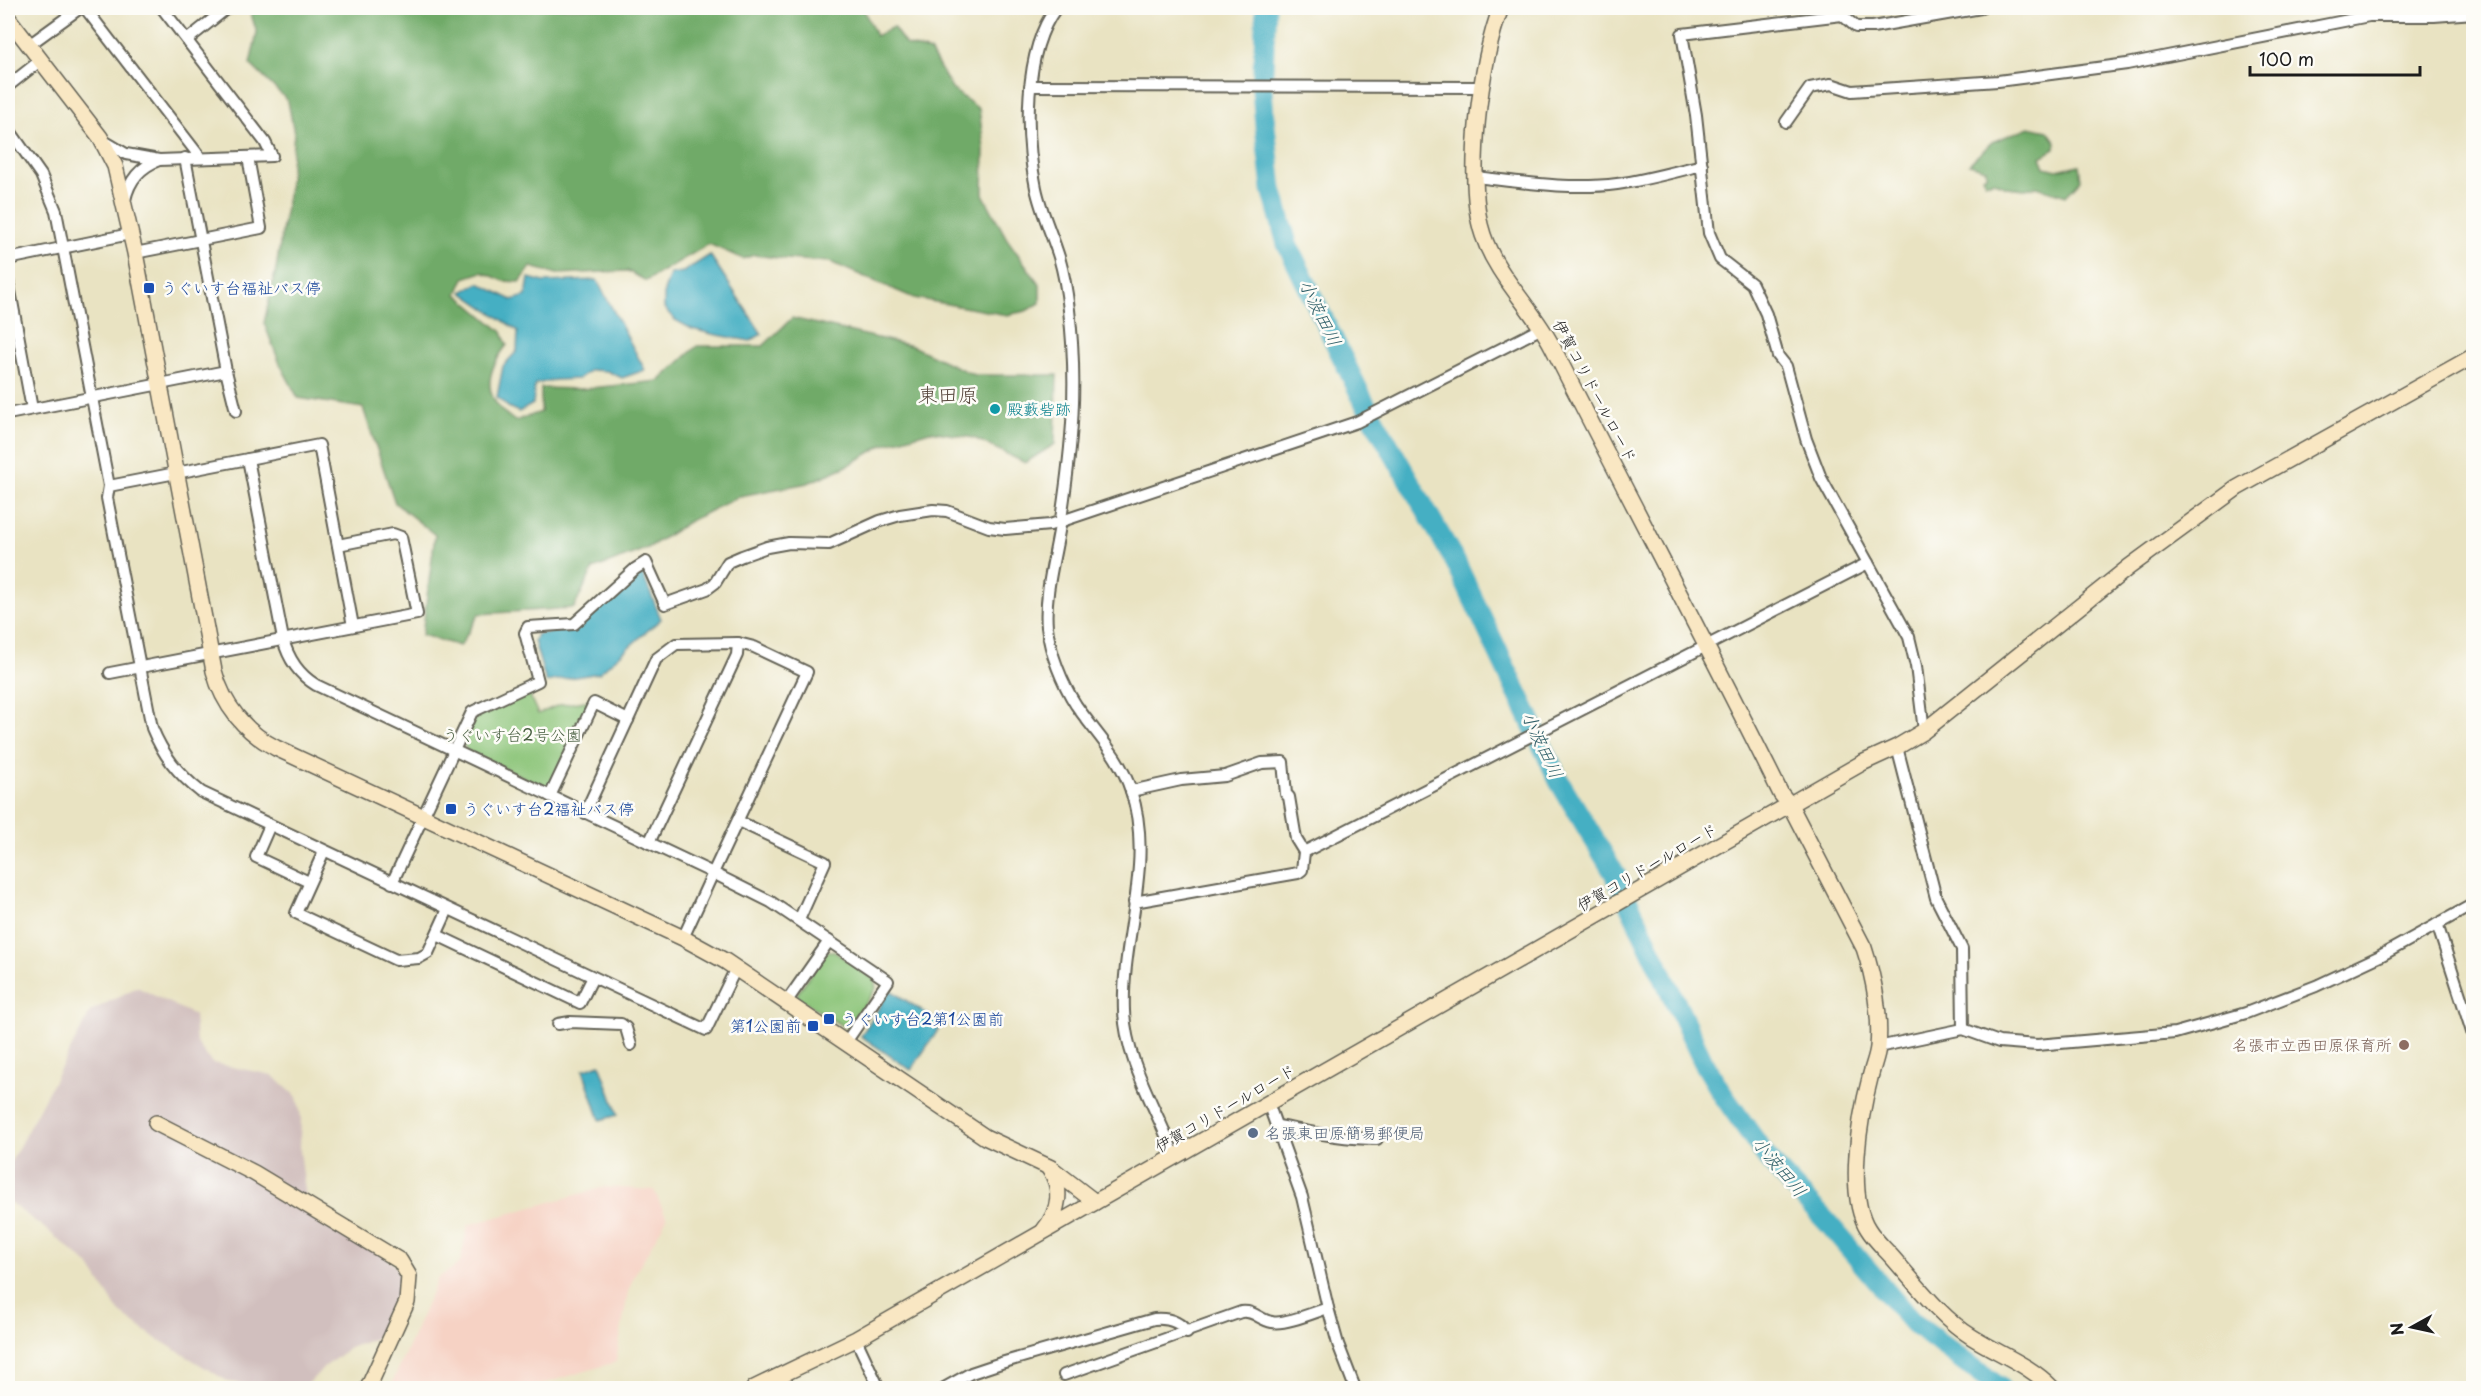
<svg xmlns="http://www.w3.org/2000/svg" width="2481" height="1396" viewBox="0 0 2481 1396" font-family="'Playpen Sans','Klee One',sans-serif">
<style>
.built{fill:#f6d2c4}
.industrial{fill:#d1bfbe}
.green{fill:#8bc478;stroke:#54704a;stroke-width:1.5}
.forest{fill:#70aa68;stroke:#466342;stroke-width:1.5}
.water{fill:#44afc3;stroke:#306670;stroke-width:1.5}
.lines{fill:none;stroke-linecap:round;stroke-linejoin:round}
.river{stroke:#44afc3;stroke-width:21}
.street-casing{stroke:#646256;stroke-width:14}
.secondary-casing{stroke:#646256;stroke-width:18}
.street{stroke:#fff;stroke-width:10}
.secondary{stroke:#f9e7c3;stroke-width:15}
.transit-dot{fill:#1a4fb4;stroke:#fdfcf7;stroke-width:2}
.culture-dot{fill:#0f9aa8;stroke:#fdfcf7;stroke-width:2}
.education-dot{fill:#8d6e63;stroke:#fdfcf7;stroke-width:2}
.service-dot{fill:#5c6f8a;stroke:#fdfcf7;stroke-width:2}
.labels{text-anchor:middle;stroke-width:5;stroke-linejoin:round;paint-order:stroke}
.transit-label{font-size:16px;fill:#164399;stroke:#fdfcf7;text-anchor:start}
.street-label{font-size:16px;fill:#1c1c1c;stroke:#fdfcf7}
.culture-label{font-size:16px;fill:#0d838f;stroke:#fdfcf7;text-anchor:start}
.park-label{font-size:16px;fill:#485f41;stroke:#fdfcf7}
.education-label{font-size:16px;fill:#785e54;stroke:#fdfcf7;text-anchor:end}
.service-label{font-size:16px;fill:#4e5e75;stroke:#fdfcf7;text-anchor:start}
.water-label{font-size:18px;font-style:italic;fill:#2e5e67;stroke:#fdfcf7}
.quarter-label{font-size:20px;fill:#59493f;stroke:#fdfcf7}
</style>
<rect width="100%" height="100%" fill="#fdfcf7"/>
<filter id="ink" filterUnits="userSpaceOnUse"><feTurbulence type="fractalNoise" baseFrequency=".0167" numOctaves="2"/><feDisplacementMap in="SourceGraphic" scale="12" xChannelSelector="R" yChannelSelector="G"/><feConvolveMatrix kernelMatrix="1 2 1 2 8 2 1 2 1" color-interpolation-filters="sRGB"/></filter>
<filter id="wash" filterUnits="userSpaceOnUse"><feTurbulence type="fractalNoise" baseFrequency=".008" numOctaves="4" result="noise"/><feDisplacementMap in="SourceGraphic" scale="24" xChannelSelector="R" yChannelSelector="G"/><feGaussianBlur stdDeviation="1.35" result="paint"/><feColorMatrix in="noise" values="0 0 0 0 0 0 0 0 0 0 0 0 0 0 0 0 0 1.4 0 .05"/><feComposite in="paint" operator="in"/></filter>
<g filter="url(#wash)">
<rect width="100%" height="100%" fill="#e9e3c2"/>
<polygon class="built" points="605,1187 654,1190 667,1218 635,1274 628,1292 616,1362 529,1388 390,1388 438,1278 460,1263 468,1225"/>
<polygon class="industrial" points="137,987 194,1015 196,1042 212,1063 272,1075 297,1097 301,1117 300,1150 307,1207 375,1246 398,1269 401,1282 396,1303 376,1338 349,1348 322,1369 307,1385 271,1387 229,1382 151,1335 119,1312 89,1265 47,1230 8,1201 8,1167 91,1011"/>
<g class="green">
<polygon points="531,689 531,699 538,714 559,705 592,700 553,785 545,787 467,751 463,743 475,716"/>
<polygon points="826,951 833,951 874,979 876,988 850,1027 844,1027 798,998 797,994"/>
</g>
<g class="forest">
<path d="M249,8H863L876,36L893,27L906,45L930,51L952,89L979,109L984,148L983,194L1007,239L1040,285V303L1026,311L1007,315L914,298L830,262L786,259L754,255L743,259L709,244L646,281L628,271L557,274L531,267L520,282L504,281L482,272L464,278L457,294L502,332L507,345C484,374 482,399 515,421L541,412V388L581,389L659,381L697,346H763L792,318L912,346L974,375H1057L1055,444L1025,463L974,438L930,431L883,445L847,466L808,483L740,496L688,522L648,548L593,569L574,608L479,614L460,646L422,635L435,535L395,503L363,408L298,398L280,364L264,323L276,269L289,188L294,133L288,101L250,64L257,33Z"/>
<polygon points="2029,127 2048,131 2056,142 2055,149 2041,157 2045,167 2057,170 2079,165 2081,180 2066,196 2037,187 2025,189 2006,187 1994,181 1985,183 1982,177 1986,175 1986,169 1969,164 1992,142"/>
</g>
<g class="water">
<polygon points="710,255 762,334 750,341 712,334 692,329 675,320 664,308 664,291 670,274 683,272"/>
<polygon points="529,278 544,282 597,280 645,370 622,378 607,371 591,370 578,379 555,380 535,384 533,404 519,412 508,407 497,397 503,366 517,351 518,331 462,292 479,283 512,300 526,296"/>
<polygon points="637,574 643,575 661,619 599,673 546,682 534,641 537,634 576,629"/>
<polygon points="890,990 942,1024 911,1070 861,1036"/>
<polygon points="600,1064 618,1115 600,1120 583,1070"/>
</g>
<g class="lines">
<polyline class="river" points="1266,8 1262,90 1265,126 1272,189 1287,244 1363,400 1456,563 1559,781 1616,876 1703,1061 1723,1095 1771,1163 1827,1222 1913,1323 2000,1388"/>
</g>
</g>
<g filter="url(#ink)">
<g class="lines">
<g class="street-casing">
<g id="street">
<polyline points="85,8 200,157"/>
<path d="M1056,8C1023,52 1025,136 1036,188C1041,212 1052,234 1059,257C1064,274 1067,292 1069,310C1078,385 1072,445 1061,519C1056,555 1044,591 1047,627C1050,653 1062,683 1076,705C1096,734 1120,756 1131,791C1155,862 1121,938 1124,1011C1126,1064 1158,1110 1175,1158"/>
<polyline points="187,40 227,8"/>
<polyline points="29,45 80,8"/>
<polyline points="8,86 41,60"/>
<polyline points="1030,86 1482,87"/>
<polyline points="1786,122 1810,88 1831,84 1852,91 1998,81 2127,64 2369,16 2434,16 2474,13"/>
<polyline points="8,128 41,175 56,211 109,486"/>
<polyline points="104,141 126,154 159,160 272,156 265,142 162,8"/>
<polyline points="185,158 226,371 236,411"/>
<path d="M1475,177C1521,182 1571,190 1617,184C1646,180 1674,172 1702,165"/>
<path d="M125,200C129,181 140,167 159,160"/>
<polyline points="135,253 261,228 248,157"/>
<polyline points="8,259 130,234"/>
<polyline points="8,280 32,409"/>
<polyline points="8,414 226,371"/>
<polyline points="248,459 319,445 353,626"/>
<polyline points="110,673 417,614 401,537 393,534 338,545"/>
<polyline points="1924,731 1916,666 1909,637 1821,478 1806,439 1786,366 1778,356 1766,314 1752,284 1720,259 1709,233 1696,115 1682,34 1842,15 1856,27 1873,27 1981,8"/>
<polyline points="1897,747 1936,898 1962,949 1963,1029"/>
<polyline points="1131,791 1181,780 1225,776 1262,763 1283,762 1286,794 1289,797 1296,839 1304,852 1302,870 1298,873 1134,902"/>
<polyline points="550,796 594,703 628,720"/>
<polyline points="585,813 656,659 676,644 738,643 754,647 807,672 713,873 771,902 888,981 846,1042"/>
<polyline points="738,821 825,862 799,920"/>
<polyline points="270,825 256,857 309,882"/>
<polyline points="649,843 737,655 738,643"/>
<polyline points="324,851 296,913 396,960 419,958 428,953 448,909"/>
<polyline points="1304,852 1868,563"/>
<polyline points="392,883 472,712 538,681 525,633 528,627 574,624 635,569 646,562 665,604 707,589 715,583 728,562 742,556 767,547 789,543 829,544 880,521 900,515 933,510 947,511 989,527 1005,529 1050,525 1357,422 1542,328"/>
<polyline points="2437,924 2474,1038"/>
<polyline points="437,935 580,1003 593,977"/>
<path d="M683,938L713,873L316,685C298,674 288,658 283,639L248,459L109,486L107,498L152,728C163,755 178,774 201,792L706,1030L736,968"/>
<polyline points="787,1001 829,941"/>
<polyline points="558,1024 570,1022 621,1024 626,1028 631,1045"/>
<polyline points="1878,1047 1963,1029 1999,1042 2037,1045 2175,1033 2246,1013 2316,986 2380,956 2474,904"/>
<polyline points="1268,1103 1302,1197 1328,1308 1338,1344 1355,1388"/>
<path d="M1278,1126C1311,1132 1343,1139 1377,1139"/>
<polyline points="856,1339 879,1388"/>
<path d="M1064,1375L1241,1312C1254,1310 1260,1320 1272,1322C1285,1325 1315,1312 1328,1308"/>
<path d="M944,1388L971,1373L1001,1363L1154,1319C1167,1318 1180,1321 1187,1333"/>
</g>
</g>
<g class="secondary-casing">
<g id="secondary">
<path d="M1501,8C1480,59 1465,183 1483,235C1497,277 1532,307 1552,346C1628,496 1707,644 1781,794L1790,805L1864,948C1874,978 1881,1016 1878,1047C1877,1057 1872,1068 1870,1078C1860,1116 1846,1195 1868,1229C1874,1239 1884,1248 1892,1257C1916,1284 1941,1318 1972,1337C1999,1354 2030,1365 2052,1388"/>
<path d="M8,18L100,137L115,166L135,253L214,671C223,705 245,732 276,748L683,938L725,961L985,1137L1051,1168L1095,1202"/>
<polyline points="156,1123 254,1173 400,1261 409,1276 407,1302 368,1388"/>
<path d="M1044,1230C1059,1211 1064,1188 1048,1167"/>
<polyline points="754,1388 856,1339 1862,763 1897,747 1924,731 2129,567 2237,488 2474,356"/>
</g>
</g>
<use href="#street" class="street"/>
<use href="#secondary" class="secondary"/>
</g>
</g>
<g class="transit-dot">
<rect x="143" y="282" width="12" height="12" rx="3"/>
<rect x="445" y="803" width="12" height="12" rx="3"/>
<rect x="823" y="1013" width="12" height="12" rx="3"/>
<rect x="807" y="1020" width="12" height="12" rx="3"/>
</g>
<circle class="culture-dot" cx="995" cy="409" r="6"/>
<circle class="education-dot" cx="2404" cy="1045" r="6"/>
<circle class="service-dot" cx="1253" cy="1133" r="6"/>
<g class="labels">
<g class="transit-label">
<text x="161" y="294">うぐいす台福祉バス停</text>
<text x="463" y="815">うぐいす台2福祉バス停</text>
<text x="841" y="1025">うぐいす台2第1公園前</text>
<text x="801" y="1032" text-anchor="end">第1公園前</text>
</g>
<g class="street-label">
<text transform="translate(1595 391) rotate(62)" y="6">伊賀コリドールロード</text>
<text transform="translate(1647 867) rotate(-30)" y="6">伊賀コリドールロード</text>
<text transform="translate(1225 1108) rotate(-30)" y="6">伊賀コリドールロード</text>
</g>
<g class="culture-label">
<text x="1007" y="415">殿藪砦跡</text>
</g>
<g class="park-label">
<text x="512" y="741">うぐいす台2号公園</text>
</g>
<g class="education-label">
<text x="2392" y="1051">名張市立西田原保育所</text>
</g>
<g class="service-label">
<text x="1265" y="1139">名張東田原簡易郵便局</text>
</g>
<g class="water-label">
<text transform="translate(1320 313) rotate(64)" y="6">小波田川</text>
<text transform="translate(1542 745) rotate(65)" y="6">小波田川</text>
<text transform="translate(1779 1167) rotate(50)" y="6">小波田川</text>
</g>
<g class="quarter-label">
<text x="948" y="402">東田原</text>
</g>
</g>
<rect width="2481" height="1396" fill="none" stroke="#fdfcf7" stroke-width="30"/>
<g transform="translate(2412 1327) rotate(262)" stroke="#fdfcf7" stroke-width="4.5" paint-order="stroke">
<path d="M0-4.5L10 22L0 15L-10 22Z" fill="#1c1c1c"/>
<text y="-9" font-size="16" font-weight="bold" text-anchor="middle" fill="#1c1c1c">N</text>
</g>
<path d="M2250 66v9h170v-9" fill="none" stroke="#1c1c1c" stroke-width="3"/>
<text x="2259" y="66" font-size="18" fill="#1c1c1c" stroke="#fdfcf7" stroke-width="4.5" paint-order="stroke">100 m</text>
</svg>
